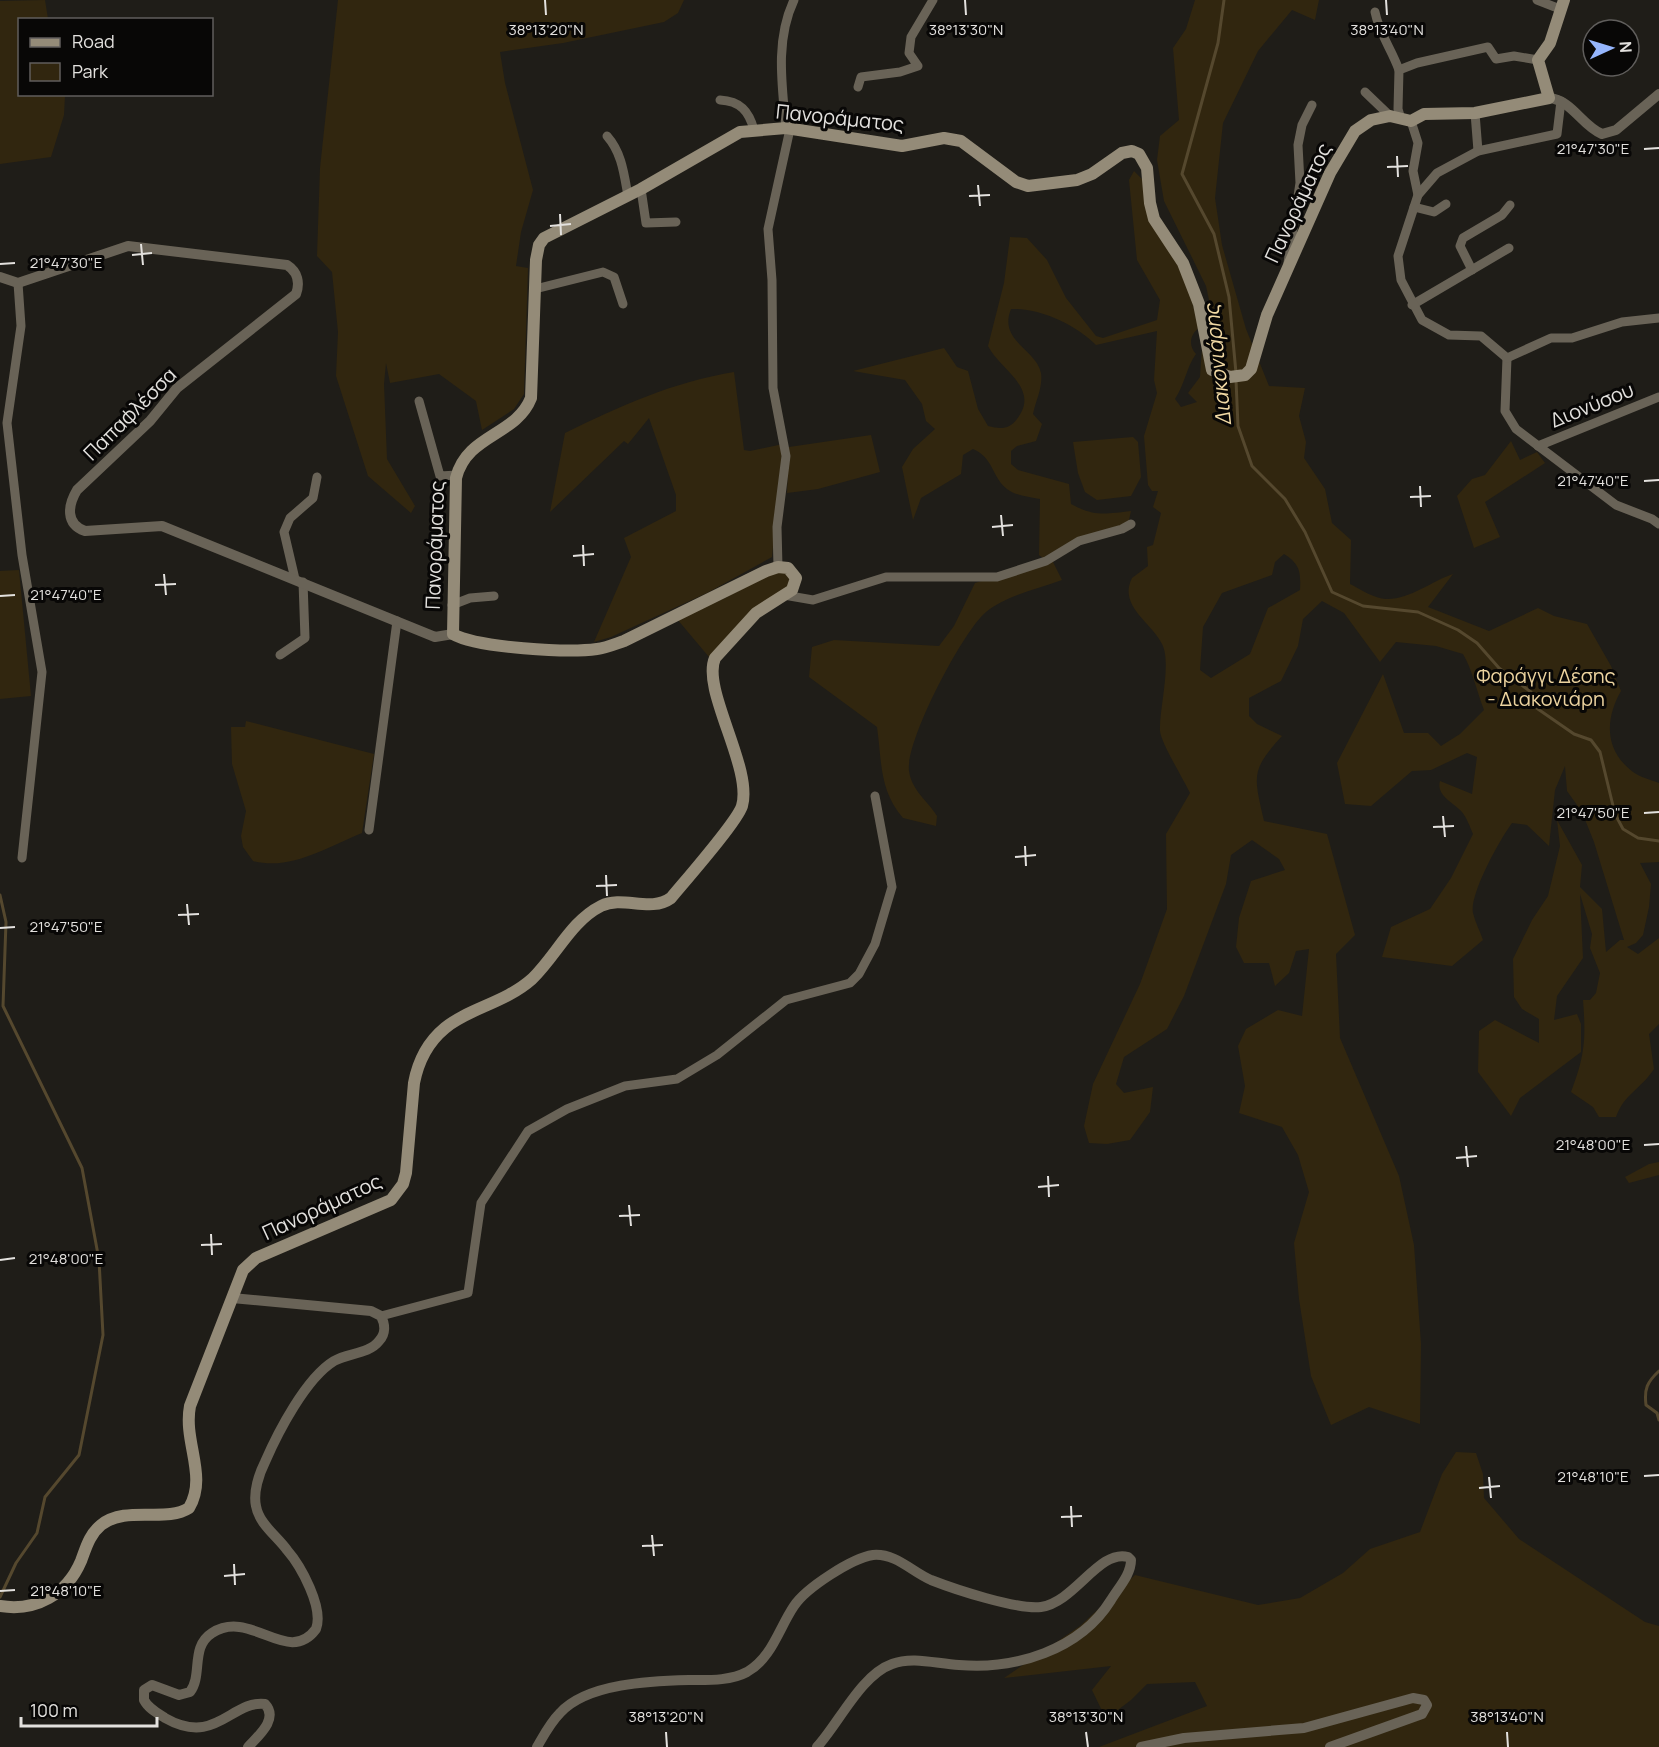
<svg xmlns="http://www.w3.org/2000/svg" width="1659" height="1747" viewBox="0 0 1659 1747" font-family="Manrope,sans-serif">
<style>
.green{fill:#31260f;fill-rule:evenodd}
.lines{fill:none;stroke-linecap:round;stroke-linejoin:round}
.stream{stroke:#55482e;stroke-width:3}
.minor{stroke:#696357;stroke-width:9}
.tertiary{stroke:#696357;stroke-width:10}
.secondary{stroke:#948b78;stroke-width:12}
.ticks{fill:none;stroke:#e3e1de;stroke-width:2}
.labels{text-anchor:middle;stroke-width:6;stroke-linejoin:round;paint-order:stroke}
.street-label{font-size:20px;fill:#e3e1de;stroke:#080706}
.park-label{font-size:20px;fill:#ecd39f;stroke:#080706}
.water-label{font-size:21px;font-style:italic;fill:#f1d9a4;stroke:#080706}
.ticks-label{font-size:15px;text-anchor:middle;fill:#e3e1de;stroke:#080706;stroke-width:6;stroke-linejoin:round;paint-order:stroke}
</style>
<rect width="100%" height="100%" fill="#1f1d18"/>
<g class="green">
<polygon points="45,0 48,19 20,20 20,94 65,95 64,115 51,157 0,164 0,1"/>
<polygon points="338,0 684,0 678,13 664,22 563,43 500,52 505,83 533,190 521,232 516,266 528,268 524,394 514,409 482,430 476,401 439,374 390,383 386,363 384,384 387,459 415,506 411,513 368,476 336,376 338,332 332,272 317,256 320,168"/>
<path d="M1195,0H1319L1315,20L1292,10L1258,51L1223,123L1215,198L1222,245L1246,329L1269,386L1305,388L1299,416L1306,442L1304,458L1325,489L1332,523L1351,540L1350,584C1360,589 1375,599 1386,599C1409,600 1432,581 1453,574L1428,607L1489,631L1538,608L1554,616L1587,624L1611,666L1621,691C1605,719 1604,750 1633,772C1640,777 1651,780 1659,783V862L1640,863L1651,884L1649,907L1643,935L1636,943L1627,947L1638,954L1659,938V1024L1649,1034L1654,1069C1641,1089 1624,1094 1616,1117H1599L1593,1107L1571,1092C1585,1055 1586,1039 1583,1000H1590L1596,993L1600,973L1590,948L1592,934L1580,894L1583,958L1557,996L1554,1020L1577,1014L1581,1024V1052L1520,1098L1511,1116L1478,1072L1479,1031L1495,1020L1539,1043V1019L1522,1009L1514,997L1513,959L1532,920L1548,896L1560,846L1557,820L1582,865L1580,887L1602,909L1606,952L1620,940H1624L1594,842L1582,812L1567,791L1565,766L1555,790L1549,846L1527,825L1512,823C1500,839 1469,895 1473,913C1475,922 1480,931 1483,940L1452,966L1382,957L1391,927L1430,909L1451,878L1473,834C1470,827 1467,818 1462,812C1453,802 1436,796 1440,781L1472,794L1477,757L1467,753L1431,770L1412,771L1371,806L1345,804L1337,763L1383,674L1404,733H1428L1441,746L1460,734L1484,710C1477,692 1472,669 1463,654L1436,646L1396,642L1380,662L1344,613L1322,601L1303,619L1298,646L1281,681L1249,698V716L1257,724L1282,736C1250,771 1254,776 1264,821L1327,834L1355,935L1336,954L1340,1038L1399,1176L1414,1245L1421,1344L1420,1424L1369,1407L1331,1425L1311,1376L1299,1299L1294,1243L1309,1192L1298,1155L1282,1127L1239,1113L1245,1086L1238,1046L1246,1029L1278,1010L1302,1016L1309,949L1296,951L1289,973L1275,986L1269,963H1244L1236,947L1239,918L1251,881L1285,870L1279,859L1252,840L1231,855L1226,884L1184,996L1167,1029L1124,1057L1116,1084L1124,1093L1153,1087L1150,1112L1130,1140L1107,1144L1089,1143L1084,1126L1093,1084L1140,984L1167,909L1166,834L1190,793C1184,780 1161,743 1160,731C1159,709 1172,663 1162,644C1151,622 1118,606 1132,578L1148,566L1147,547L1153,545L1161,513L1153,507L1158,491H1152L1148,485L1144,436L1157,393L1154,380L1157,331L1096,345C1076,325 1041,308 1011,309C998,341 1036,349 1041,373C1043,387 1036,400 1033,414L1042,424L1036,441L1017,446L1011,451V464L1018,470L1069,484L1071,504C1095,517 1105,514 1131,511L1129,520L1120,526L1077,538L1043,558L1039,555L1040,499C1029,497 1016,496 1007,489C991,476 994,458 973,449L963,455L961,474L921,498L913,520L902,467L913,449L935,429L926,421L922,404L905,380L853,371L944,348L957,367L968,371L978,409L988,426C1000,429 1009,430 1017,419C1041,388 1000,370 988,346L1004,283L1010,237L1027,238L1047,260L1066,298L1096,336L1103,338L1157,320L1160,300L1137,260L1129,180L1134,171L1143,180L1144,189L1185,274L1199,328C1190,334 1188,346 1196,354C1186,368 1185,384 1175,399L1181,407L1197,402L1188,393L1200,377L1202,347L1214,323L1206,286L1164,201L1157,160L1160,136L1179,120L1173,48L1186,29ZM1284,554C1300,564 1301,572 1300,590L1268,608L1250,654L1211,678L1200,670L1203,627L1222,593L1272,575L1275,562Z"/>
<path d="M734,372L744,450L750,451L783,444L772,557L707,593L611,637L594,642L631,557L624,538L676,511V495L649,418L628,444L624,441L550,512L565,433C620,406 673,382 734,372Z"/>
<polygon points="871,435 880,472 818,489 787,493 789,447"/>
<polygon points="1133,437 1138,442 1141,477 1131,496 1097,500 1085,492 1078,473 1073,442"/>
<polygon points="1511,441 1520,460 1537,452 1545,463 1485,502 1500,537 1474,548 1457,496 1472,479 1485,475"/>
<path d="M1052,560L1062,580C1038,589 1007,595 986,612C963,631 905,741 909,771C912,791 927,800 937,816L936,826L903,818C879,790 882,762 877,727L809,677L812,647L834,640L939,646L954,626L975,583Z"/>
<polygon points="19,570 31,696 0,699 0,571"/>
<polygon points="788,571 790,585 709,657 677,619 723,599 772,572"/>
<path d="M246,721L374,754L362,833C327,847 291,871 253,861L243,847L241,836L246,811L232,764L231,727H245Z"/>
<polygon points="1659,1162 1659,1175 1629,1183 1625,1177 1649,1164"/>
<polygon points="1456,1452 1476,1453 1483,1474 1484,1498 1519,1539 1645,1622 1659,1626 1659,1747 1099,1747 1207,1706 1195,1682 1147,1684 1131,1700 1106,1719 1092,1690 1111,1666 1004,1678 1080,1626 1135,1575 1258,1605 1300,1598 1343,1573 1370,1549 1420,1532 1442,1474"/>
</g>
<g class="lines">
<g class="stream">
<polyline points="1224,0 1218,43 1182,174 1214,234 1229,297 1236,373"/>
<polyline points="1236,380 1238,426 1252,466 1285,499 1305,532 1332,592 1363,606 1418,612 1458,630 1477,643 1499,668 1531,692 1535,707 1574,734 1591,740 1600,752 1615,814 1623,829 1638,838 1659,841"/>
<polyline points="0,895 6,922 3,1006 82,1168 99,1260 103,1335 79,1455 45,1497 37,1533 16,1563 0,1597"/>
<path d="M1659,1371C1647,1382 1644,1389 1646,1405L1657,1413L1659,1420"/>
</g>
<g class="minor">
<polyline points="1537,0 1560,9"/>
<path d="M1375,12C1379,33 1392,50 1399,70"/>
<polyline points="858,87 861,77 900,72 918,66 909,53 911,37 933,0"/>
<polyline points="1365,92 1390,116"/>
<path d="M720,100C740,101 749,111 754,130"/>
<polyline points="1475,113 1478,151"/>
<polyline points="1401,119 1398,109 1399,70 1417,63 1488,47 1496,59 1514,56 1538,60"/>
<polyline points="1411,121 1418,143 1413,171 1418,195"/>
<path d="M786,128C782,85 775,40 794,0"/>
<path d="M607,136C622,153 624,174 628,196"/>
<polyline points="641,189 646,223 676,222"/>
<polyline points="1414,207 1434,212 1446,204"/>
<polyline points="1288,263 1300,183 1298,145 1302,125 1312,105"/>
<polyline points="1472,270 1460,246 1463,238 1502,215 1510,205"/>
<polyline points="18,283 21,326 7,423 22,555 42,672 22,858"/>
<polyline points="535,289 603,272 614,277 623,304"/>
<polyline points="1412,305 1509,248"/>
<polyline points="1507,358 1481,336 1449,335 1422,320 1401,280 1398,256 1418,195 1437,173 1478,151 1557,134 1561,101"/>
<polyline points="1507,358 1505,411 1516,429 1616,505 1652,519 1659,524"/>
<polyline points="1507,358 1551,338 1572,338 1622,322 1659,318"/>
<polyline points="419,401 440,476 457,475"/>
<polyline points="1538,446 1659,397"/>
<polyline points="778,567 777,527 786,456 773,388 772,280 768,229 790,129"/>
<polyline points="295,579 284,532 290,518 313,498 317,477"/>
<polyline points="784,595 813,600 886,577 997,577 1046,561 1079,541 1122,529 1131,524"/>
<polyline points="452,605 470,598 494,596"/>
<polyline points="280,655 305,638 303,582"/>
<polyline points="369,830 397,621"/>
<polyline points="381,1316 468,1293 481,1203 528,1131 567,1109 625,1086 677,1079 717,1055 786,1000 850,983 859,974 875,944 892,887 875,796"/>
</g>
<g class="tertiary">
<path d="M1549,98C1572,100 1582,126 1602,134L1616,130L1659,94"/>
<path d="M0,277L18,283L128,246L287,265C298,272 300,283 296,294L177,388L150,421L77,490C68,505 65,524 85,531L162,526L435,637L453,634"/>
<path d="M232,1298L371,1311L381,1316C385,1324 386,1334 379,1341C369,1354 348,1353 334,1361C306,1378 278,1432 265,1462C259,1474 253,1492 256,1506C259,1524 277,1536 287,1550C301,1566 324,1608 316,1629C288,1667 251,1608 212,1633C190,1647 203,1675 190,1692L179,1695L152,1685L144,1690V1700C148,1708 157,1713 165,1718C216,1747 231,1700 265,1704C279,1719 258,1736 248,1747"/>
<path d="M537,1747C544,1735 550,1723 560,1713C587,1683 652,1681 689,1680C709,1680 730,1681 747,1672C772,1658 779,1628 794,1606C806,1588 852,1558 873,1555C896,1553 912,1572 931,1580C954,1589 1017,1610 1041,1607C1075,1602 1099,1549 1128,1557L1131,1560C1131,1575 1118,1588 1111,1600C1080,1650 1015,1670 959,1665C937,1664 913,1656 892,1664C861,1675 839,1723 817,1747"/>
<polyline points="1141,1747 1184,1738 1304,1728 1413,1698 1424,1700 1427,1705 1422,1714 1330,1747"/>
</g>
<path class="secondary" d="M0,1606C36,1612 67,1594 81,1561C86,1548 89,1535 101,1525C126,1505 166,1523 189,1508C208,1476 183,1442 190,1406L243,1270L256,1258L391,1200L403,1184L406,1173L414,1083C418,1062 428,1042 445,1028C469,1008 505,1003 532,979C556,956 571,921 601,906C623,895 650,913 671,898C685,881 737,822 742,806C753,768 701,689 715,658L756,613L792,590L796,578L788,568L778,567L766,571L624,641C615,644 606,648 597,649C569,653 477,648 453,634L456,478C467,434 516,436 531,398L536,260L539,245L544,238L641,189L740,132L786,128L902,146L944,138L961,141L1016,182L1028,186L1077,180L1092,174L1122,153L1132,151L1139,154L1147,168L1150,203L1154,219L1183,263L1199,304L1212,370L1230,377L1245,375L1251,369L1267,315L1330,173L1355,131L1371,120L1390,116L1411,121L1424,114L1475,113L1549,98L1538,60L1550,43L1564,0"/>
</g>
<path class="ticks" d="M545,0L546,15M965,0L966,15M1386,0L1387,15M1644,149L1659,148M1397,156L1398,177M1387,167L1408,166M978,185L980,206M969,196L990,195M560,214L561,235M550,226L571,224M141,244L143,265M132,255L152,253M0,264L15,263M1644,481L1659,480M1420,486L1421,507M1410,497L1431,496M1001,515L1003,536M992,527L1013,525M583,545L584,566M573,556L594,554M164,574L166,595M155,585L176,584M0,596L15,595M1644,813L1659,812M1443,816L1445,837M1433,827L1454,826M1025,846L1026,866M1015,857L1036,855M606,875L607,896M596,886L617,885M187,904L189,925M178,915L199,914M0,928L15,927M1644,1145L1659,1144M1466,1146L1468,1167M1456,1158L1477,1156M1048,1176L1049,1197M1038,1187L1059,1185M629,1205L631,1226M619,1216L640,1215M211,1234L212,1255M201,1245L222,1244M0,1260L15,1258M1644,1476L1659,1475M1489,1477L1491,1498M1479,1488L1500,1486M1071,1506L1072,1527M1061,1517L1082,1516M652,1535L654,1556M642,1546L663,1545M234,1564L235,1585M224,1576L245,1574M0,1591L15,1590M666,1732L667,1747M1086,1732L1088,1747M1507,1732L1508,1747"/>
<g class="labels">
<g class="street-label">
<text transform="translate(840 118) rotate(6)" y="7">Πανοράματος</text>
<text transform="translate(1298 203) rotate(-65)" y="7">Πανοράματος</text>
<text transform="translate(1592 405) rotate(-22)" y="7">Διονύσου</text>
<text transform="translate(130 414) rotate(-45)" y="7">Παπαφλέσσα</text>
<text transform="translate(435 545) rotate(-88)" y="7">Πανοράματος</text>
<text transform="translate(322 1207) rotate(-25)" y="7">Πανοράματος</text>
</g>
<g class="park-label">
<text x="1546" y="683">Φαράγγι Δέσης<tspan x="1546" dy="23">- Διακονιάρη</tspan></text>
</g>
<g class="water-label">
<text transform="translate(1218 365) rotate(-96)" y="7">Διακονιάρης</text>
</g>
</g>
<g class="ticks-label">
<text x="546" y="35">38°13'20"N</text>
<text x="966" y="35">38°13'30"N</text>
<text x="1387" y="35">38°13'40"N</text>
<text x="1593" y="154">21°47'30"E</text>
<text x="66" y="268">21°47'30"E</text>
<text x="1593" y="486">21°47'40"E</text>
<text x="66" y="600">21°47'40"E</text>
<text x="1593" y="818">21°47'50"E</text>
<text x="66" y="932">21°47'50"E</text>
<text x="1593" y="1150">21°48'00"E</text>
<text x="66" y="1264">21°48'00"E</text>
<text x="1593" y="1482">21°48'10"E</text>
<text x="66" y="1596">21°48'10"E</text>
<text x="666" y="1722">38°13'20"N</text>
<text x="1086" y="1722">38°13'30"N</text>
<text x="1507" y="1722">38°13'40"N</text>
</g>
<rect x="18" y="18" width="195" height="78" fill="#080706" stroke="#605e5c" stroke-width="1.5"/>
<rect x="30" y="38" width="30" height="9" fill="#948b78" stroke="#605e5c" stroke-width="1.5"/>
<text x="72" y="48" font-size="18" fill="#e3e1de">Road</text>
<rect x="30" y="63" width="30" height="18" fill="#31260f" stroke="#605e5c" stroke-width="1.5"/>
<text x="72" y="78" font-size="18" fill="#e3e1de">Park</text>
<g transform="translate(1611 48) rotate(86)"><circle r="28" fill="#080706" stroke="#605e5c" stroke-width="1.5"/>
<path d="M0-4.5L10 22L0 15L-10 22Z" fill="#96b6fd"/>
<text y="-9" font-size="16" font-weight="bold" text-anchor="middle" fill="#e3e1de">N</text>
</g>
<path d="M21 1717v9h136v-9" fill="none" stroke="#e3e1de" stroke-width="3"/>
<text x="30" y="1717" font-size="18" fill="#e3e1de" stroke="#080706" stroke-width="4.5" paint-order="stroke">100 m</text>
</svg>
